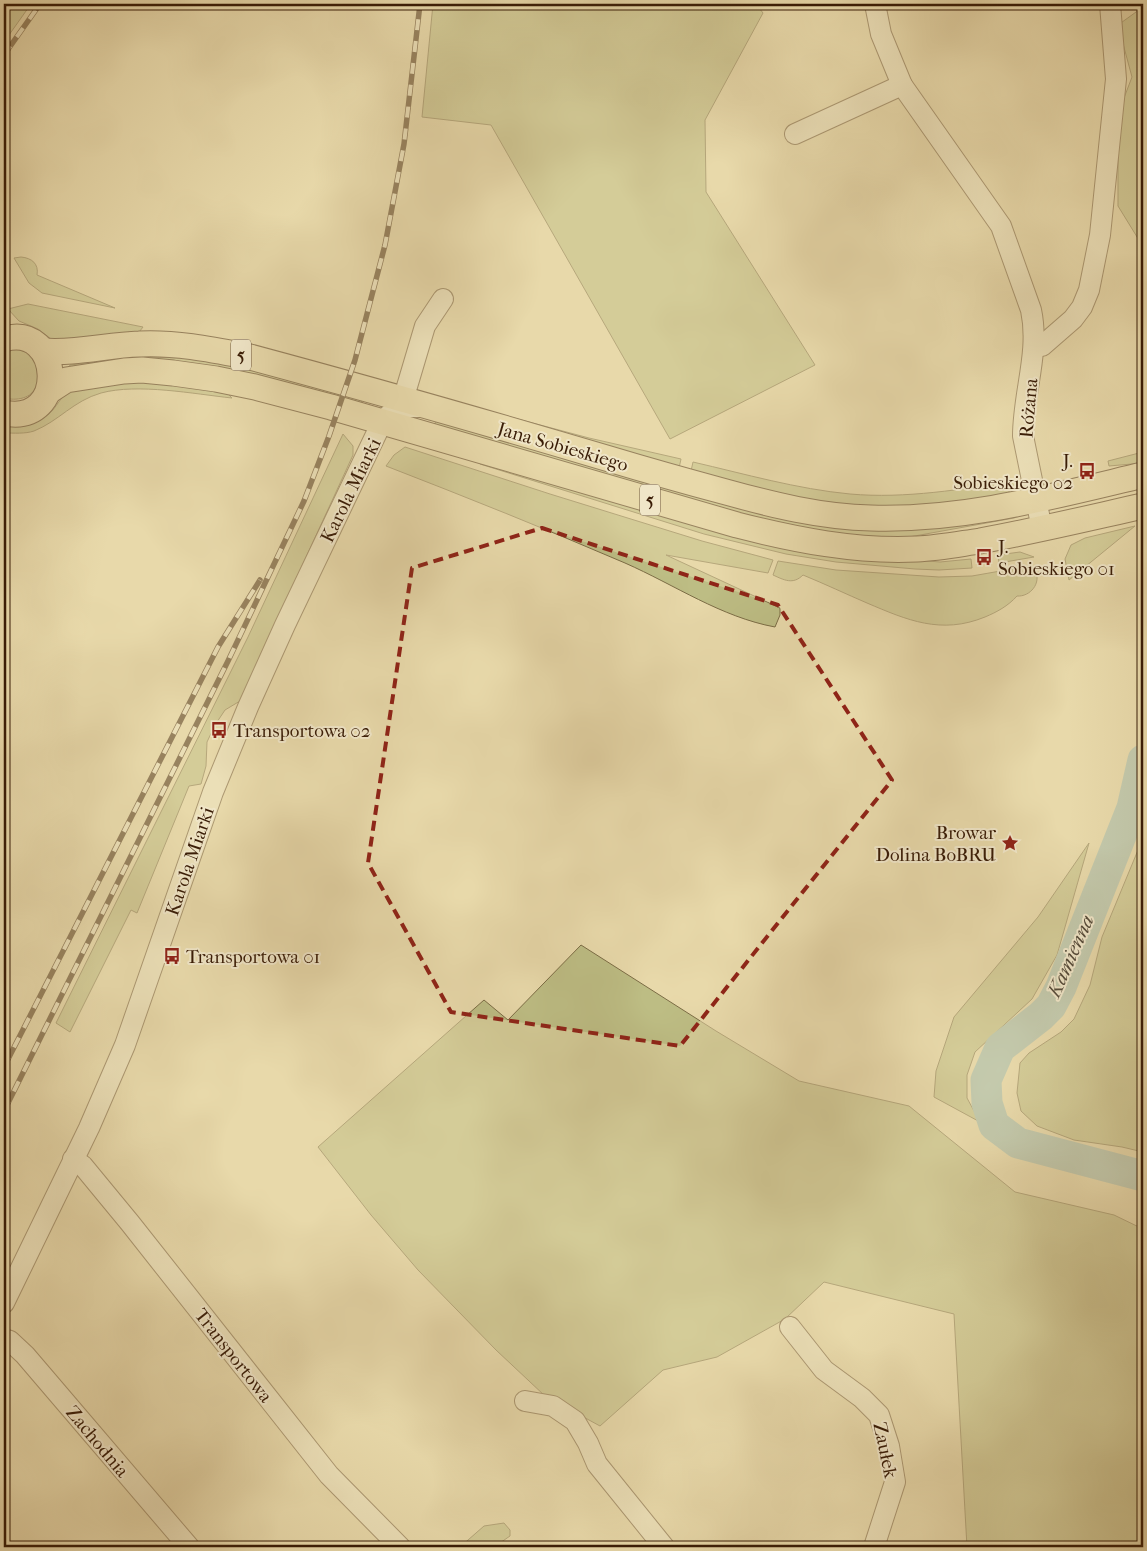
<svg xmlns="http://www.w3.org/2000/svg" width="1147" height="1551" viewBox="0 0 1147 1551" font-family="'IM FELL French Canon',serif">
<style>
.green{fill:#bdbd84;stroke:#7b6c45}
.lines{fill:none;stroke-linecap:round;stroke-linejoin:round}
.river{stroke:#9ab8b2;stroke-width:31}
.minor-casing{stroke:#654b2f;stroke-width:22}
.major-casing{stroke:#391c06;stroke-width:27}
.minor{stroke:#f0e6c8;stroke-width:20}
.major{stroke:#e8d9aa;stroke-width:25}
.rail-casing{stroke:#391c06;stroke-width:5.5}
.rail{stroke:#f0e6c8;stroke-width:4;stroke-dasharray:11;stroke-linecap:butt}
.marked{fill:none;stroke:#8f2418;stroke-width:4;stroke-dasharray:10 6;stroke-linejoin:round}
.labels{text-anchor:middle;stroke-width:4;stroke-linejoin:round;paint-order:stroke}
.shield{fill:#f0e6c8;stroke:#705940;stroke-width:1}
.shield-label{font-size:18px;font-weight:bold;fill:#391c06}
.street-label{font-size:19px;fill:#391c06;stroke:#f0e6c8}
.poi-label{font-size:19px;fill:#391c06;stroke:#f0e6c8;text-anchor:start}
.water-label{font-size:20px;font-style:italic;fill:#564b3a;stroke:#f0e6c8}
</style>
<rect width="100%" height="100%" fill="#e8d9aa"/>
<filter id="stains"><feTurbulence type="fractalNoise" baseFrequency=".004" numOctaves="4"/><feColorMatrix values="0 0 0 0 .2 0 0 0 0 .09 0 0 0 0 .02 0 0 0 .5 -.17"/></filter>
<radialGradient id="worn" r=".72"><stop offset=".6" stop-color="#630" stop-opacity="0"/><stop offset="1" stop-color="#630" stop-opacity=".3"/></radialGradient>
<g class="green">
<polygon points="4,4 31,4 4,42"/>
<polygon points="433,4 756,4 763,13 705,120 706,192 815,365 670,439 491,125 422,117"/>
<polygon points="1143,7 1143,253 1142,245 1118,206 1118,152 1124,98 1132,77 1118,25"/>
<path d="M21,257C32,258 39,264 37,275L115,308L42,293L29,283L14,258Z"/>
<polygon points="28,304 143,327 136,336 55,342 38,329 19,321 8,309"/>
<path d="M17,349L29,353L39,368C38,374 38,380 37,385C32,399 16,401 4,398V351Z"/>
<polygon points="141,357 183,358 219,361 359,399 367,407 68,369 70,365"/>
<path d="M137,381L226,392L232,398C194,394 138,383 101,393C73,401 59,421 34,431C25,434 14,433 4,433V425C21,429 39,424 52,411C58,404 62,396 70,389Z"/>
<polygon points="499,414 589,438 681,459 679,468"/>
<polygon points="436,419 730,503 1022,515 1014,518 898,539 791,529 434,429"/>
<polygon points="343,434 353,446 353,455 240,701 225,710 215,725 207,742 206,766 201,784 189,786 137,913 131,910 70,1032 56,1023 248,637"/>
<path d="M405,447L550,494L702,541L773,560L768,573L666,555L780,608V615L775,627C721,617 675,585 625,563C546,529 466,497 386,466L394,455Z"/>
<polygon points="1143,452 1143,463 1109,466 1108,461"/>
<polygon points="481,460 916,560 940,562 971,559 972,568 939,570 915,569 836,562 786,554 704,534 480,464"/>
<path d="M693,462C745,474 797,489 850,494C906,499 962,489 1017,481L1012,489L1005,495L984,500L870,509L799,501L691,471Z"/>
<polygon points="1135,526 1069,580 1065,559 1071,545 1085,538"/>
<polygon points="1020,552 1034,557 999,563 998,555"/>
<path d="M778,561L836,570L939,577L972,576L1029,566L1035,570C1042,583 1030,597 1017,596C1008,606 997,612 985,617C941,635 907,620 867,603C846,594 825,584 803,575C793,585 784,580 773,575Z"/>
<polygon points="1143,838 1143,1152 1122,1147 1074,1140 1037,1126 1021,1111 1017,1093 1020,1063 1029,1053 1061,1032 1074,1019 1090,985 1102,937"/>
<polygon points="1089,843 1057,955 1032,999 975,1052 967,1075 967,1098 980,1122 934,1097 936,1071 954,1017 1038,917"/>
<polygon points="581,945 716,1031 799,1081 909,1106 1015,1192 1114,1215 1143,1229 1143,1547 967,1547 954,1314 824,1282 785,1319 717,1357 663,1370 600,1426 545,1396 496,1350 418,1270 371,1215 318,1147 484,1000 508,1020"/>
<polygon points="504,1523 510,1530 510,1536 494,1547 460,1547 484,1526"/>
</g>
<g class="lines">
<polyline class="river" points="1143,760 1132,808 1061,987 1051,1006 1041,1016 1000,1048 986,1080 987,1103 994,1125 1018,1143 1143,1176"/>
<g class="minor-casing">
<g id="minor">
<polyline points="875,4 881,34 902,85"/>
<path d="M795,134L902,85L1001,226L1031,310C1040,352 1023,393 1023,436L1042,529"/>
<polyline points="1034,345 1042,346 1073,319 1082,307 1089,290 1100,235 1116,79 1110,4"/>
<polyline points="403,400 425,326 443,299"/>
<polyline points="73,1159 83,1166 130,1223 329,1475 400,1547"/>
<path d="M4,1303L89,1128L125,1045L213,792L248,707L285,625L382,422C396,406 400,407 421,407"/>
<polyline points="790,1327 824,1370 862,1398 879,1415 889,1446 895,1482 874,1547"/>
<polyline points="4,1339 10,1341 25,1355 189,1547"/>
<polyline points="525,1401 553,1406 575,1421 588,1443 597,1464 664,1547"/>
</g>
</g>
<g class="major-casing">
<g id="major">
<path d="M4,339C62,322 69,426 4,413"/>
<path d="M43,351C75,354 107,345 139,344C176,342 214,350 250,357C369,389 488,423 606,458C646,470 685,481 726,492C773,505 821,517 871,518C963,521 1054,496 1143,475"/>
<path d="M49,391L66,380L124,371L142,370L173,373L216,379L255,387L331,407L737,525C796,540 856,552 917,549C938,548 959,544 980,541C1035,531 1089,518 1143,506"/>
</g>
</g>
<use href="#minor" class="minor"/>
<use href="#major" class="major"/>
<g class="rail-casing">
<g id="rail">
<polyline points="4,55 40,4"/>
<polyline points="4,1067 218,647 260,580"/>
<polyline points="4,1111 228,661 304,501 329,436 355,360 385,245 404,144 420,4"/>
</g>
</g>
<use href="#rail" class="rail"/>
</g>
<path d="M0 0H1147V1551H0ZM542,528L778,605L892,780L680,1046L451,1012L368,863L412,568Z" fill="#e8d9aa" fill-opacity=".55" fill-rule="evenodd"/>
<path class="marked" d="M542,528L778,605L892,780L680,1046L451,1012L368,863L412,568Z"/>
<defs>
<g id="bus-bare" transform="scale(1.35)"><path d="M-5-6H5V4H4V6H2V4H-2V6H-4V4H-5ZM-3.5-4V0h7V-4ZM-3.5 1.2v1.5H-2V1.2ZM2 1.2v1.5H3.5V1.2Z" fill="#8f2418" stroke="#f0e6c8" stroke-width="2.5" paint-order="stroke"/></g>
<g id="sight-bare" transform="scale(1.35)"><path d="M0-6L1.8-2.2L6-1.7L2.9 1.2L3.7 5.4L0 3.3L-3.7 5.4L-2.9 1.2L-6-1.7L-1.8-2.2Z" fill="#8f2418" stroke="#f0e6c8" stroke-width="2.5" paint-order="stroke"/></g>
</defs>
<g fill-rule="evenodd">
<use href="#bus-bare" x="1087" y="471"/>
<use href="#bus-bare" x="984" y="557"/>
<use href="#bus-bare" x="219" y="730"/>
<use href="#sight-bare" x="1010" y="843"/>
<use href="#bus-bare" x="172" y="956"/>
</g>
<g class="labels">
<g class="shield">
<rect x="231" y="339.5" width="20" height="31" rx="4"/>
<rect x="640" y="484.5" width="20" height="31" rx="4"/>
</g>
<g class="shield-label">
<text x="241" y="361">5</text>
<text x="650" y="506">5</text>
</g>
<g class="street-label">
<text transform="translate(1028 408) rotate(-85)" y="7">Różana</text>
<text transform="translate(563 446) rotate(16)" y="7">Jana Sobieskiego</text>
<text transform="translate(350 490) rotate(-64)" y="7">Karola Miarki</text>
<text transform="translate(189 861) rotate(-71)" y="7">Karola Miarki</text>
<text transform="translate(234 1355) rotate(52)" y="7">Transportowa</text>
<text transform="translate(98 1441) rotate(50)" y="7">Zachodnia</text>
<text transform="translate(886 1450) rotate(78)" y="7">Zaułek</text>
</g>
<g class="poi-label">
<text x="1073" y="467" text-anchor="end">J.<tspan x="1073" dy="22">Sobieskiego 02</tspan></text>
<text x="998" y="553">J.<tspan x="998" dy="22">Sobieskiego 01</tspan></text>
<text x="233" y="737">Transportowa 02</text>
<text x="996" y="839" text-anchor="end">Browar<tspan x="996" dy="22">Dolina BoBRU</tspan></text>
<text x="186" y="963">Transportowa 01</text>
</g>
<g class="water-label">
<text transform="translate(1070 956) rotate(-66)" y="7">Kamienna</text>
</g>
</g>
<rect width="1147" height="1551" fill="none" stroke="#e8d9aa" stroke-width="20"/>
<rect x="5" y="5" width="1137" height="1541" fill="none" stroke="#391c06" stroke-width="2.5"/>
<rect x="10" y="10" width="1127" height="1531" fill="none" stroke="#391c06"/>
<rect width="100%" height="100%" filter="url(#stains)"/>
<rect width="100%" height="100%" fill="url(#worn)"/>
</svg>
